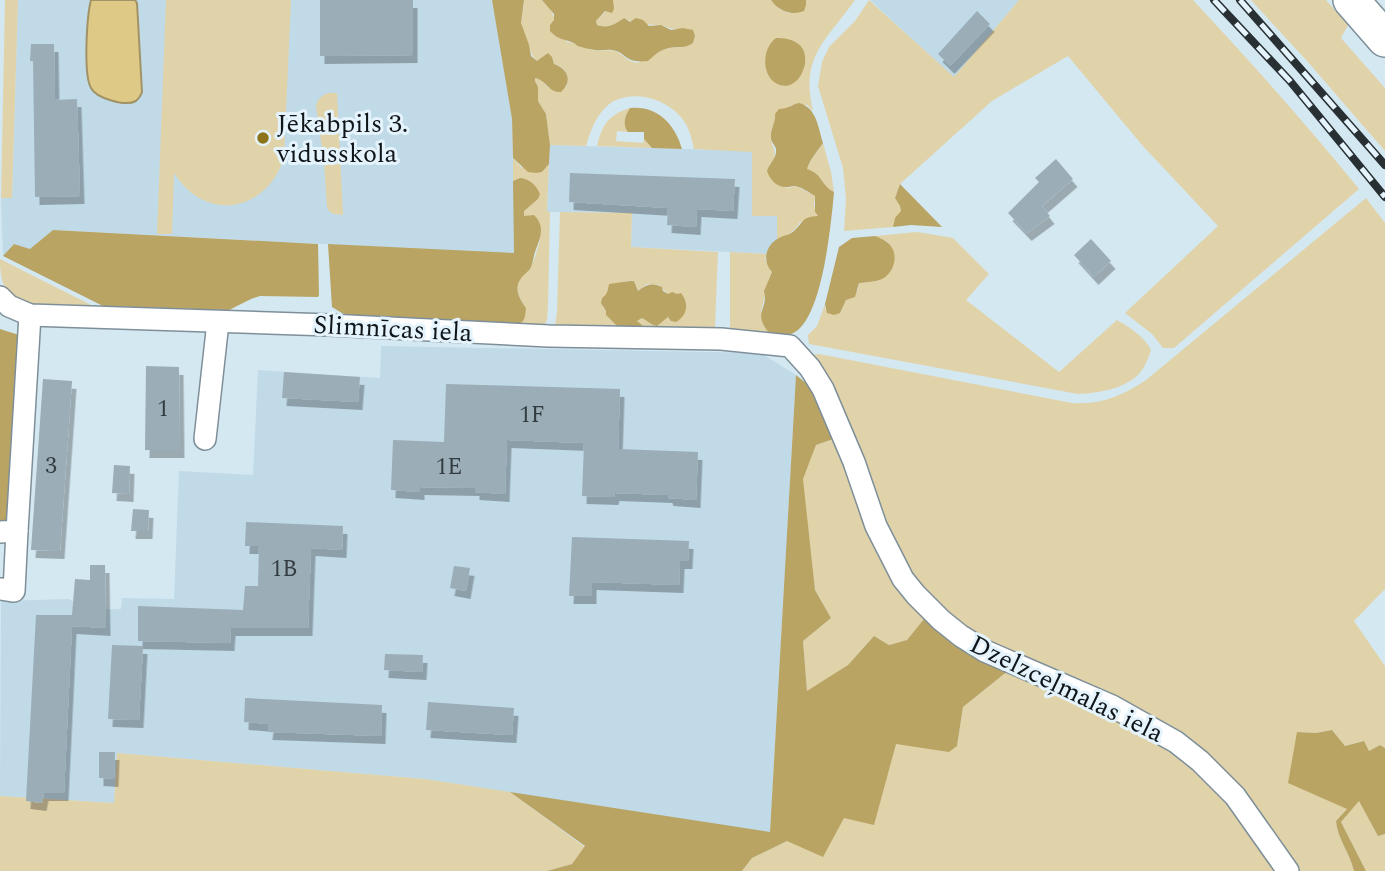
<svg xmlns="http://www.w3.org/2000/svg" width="1385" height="871" viewBox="0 0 1385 871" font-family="Spectral,serif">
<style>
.built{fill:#c0dae7}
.green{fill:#e1d3a9}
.forest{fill:#b9a463}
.water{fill:#dfc987;stroke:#a19366;stroke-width:2}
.building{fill:#9badb7;filter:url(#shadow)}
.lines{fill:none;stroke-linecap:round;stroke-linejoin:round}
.minor-casing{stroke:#7e8f99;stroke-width:24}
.trunk-casing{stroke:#7e8f99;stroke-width:38}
.minor{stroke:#fff;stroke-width:21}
.trunk{stroke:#fff;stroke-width:35}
.rail-casing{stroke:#283034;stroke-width:8}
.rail{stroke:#e5f4fc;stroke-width:5;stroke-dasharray:16;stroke-linecap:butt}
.poi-dot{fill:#8d7418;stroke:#e5f4fc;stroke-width:2.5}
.labels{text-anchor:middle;stroke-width:6;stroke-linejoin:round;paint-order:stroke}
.number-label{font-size:23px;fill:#323b40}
.poi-label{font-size:26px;fill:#0f1519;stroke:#e5f4fc;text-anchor:start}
.street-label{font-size:26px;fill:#0f1519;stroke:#e5f4fc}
</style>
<defs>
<filter id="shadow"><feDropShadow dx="4.5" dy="8" stdDeviation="0" flood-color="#0004"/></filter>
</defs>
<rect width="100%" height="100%" fill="#d4e8f2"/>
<g class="built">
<polygon points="18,0 492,0 512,119 515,254 54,230 30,249 14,244 3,256 1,198 12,198"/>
<polygon points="870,0 1019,0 954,78"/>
<polygon points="550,145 752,151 752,215 777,216 777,239 768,249 767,254 631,247 632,213 547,212"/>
<polygon points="381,346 761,353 796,375 770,833 425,779 117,753 114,803 0,796 1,601 69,599 87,610 121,609 122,598 174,599 179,471 253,475 258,370 380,378"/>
</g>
<g class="green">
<polygon points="5,0 18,0 12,198 1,198"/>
<path d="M166,0H291L284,156C276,192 237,218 201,199C189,193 181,183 174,173L172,234H157Z"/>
<path d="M524,0H542C551,8 551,10 555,20C557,28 563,35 567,42C576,42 584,48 593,50C602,52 611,48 619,53C624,56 627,60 633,62C645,65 653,54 662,50C675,46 681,49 693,43L695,36L692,30C685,28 682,29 675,29C669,29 664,25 658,25C645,24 635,25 624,18C615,24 608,29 597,25L596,21L612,5L613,0H771L780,9L789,13L806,5V0H855C826,41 800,56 813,111L807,105H791C782,113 769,126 771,139C773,151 776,146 774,161L769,165L787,188L796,186L815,196L814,205L818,217L800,222C795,231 788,236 777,239V216H752V152L694,149C692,140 690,132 686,124C672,101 638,89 614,101C598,110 591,129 586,146L550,145L546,114L538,101V87L535,81V78L541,80L549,88L566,87C570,75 566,68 554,64L552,57L537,61C531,56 522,32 521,23C521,16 524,8 524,0Z"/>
<path d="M869,0L954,77L1019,0H1193C1250,61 1306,124 1359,189L1174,348H1163L1152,334L1125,313L1218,226L1142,145L1068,56L992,101L900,184L895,198L900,205L901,212L896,218L893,227L844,231L846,199L843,168L818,86L822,62L829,47L855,21Z"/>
<polygon points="1251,0 1326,0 1348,25 1341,38 1385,88 1385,151 1307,61"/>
<path d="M328,93H337L343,215L333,214L329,211L327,207L324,162L316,106C318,99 321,96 328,93Z"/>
<path d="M630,108C626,115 623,125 628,132L617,131L616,141L643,143L644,139L652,148L597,146C602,125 608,115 630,108Z"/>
<path d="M823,143L831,172L834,192L826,188L820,178L807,169C810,159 817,153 823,143Z"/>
<path d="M513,158L521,167L542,172L549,164L547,211L550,212L548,306L547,320L544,326L513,327L526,308C519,298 513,287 522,276C528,269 526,275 530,268C535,260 537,249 540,240L524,216V210L538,199L520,178L513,181Z"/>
<path d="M1366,198L1385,223V589L1354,621L1385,666V748L1380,745L1369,751L1363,741L1345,746L1332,730L1316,733L1297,732L1347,809L1336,821C1337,838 1350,853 1354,871H1296L1231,782L994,648L916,589L808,355L819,354L1072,403C1101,405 1122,396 1146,380Z"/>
<path d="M560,212L632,213L631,247L718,252L715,327L713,330L641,332L637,321L642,318L653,325L668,317L677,294H668L659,285L647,284L638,291L634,281C625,280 616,285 608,289L603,307L606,311V315L622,331L557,328L555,326L557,312Z"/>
<path d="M917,232L953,238L989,274L966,300L1059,372L1117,320C1130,328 1144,336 1151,350C1149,356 1147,362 1144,367C1132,388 1100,393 1078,394L809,344L808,335L817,326L825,304V309L840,313L846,300L858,290L859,283L875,281L889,243L875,236Z"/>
<path d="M730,252L767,254L765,259L772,272C766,283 765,298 761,311L772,336L730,331Z"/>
<path d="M0,259L101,310L29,305C5,296 0,284 0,259Z"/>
<polygon points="839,437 894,578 924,619 907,640 889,645 874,636 848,665 807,692 803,641 831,618 815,590 802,479 816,445"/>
<polygon points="1009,670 1056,689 1169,745 1225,794 1281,871 742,871 752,858 787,841 844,818 896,744 957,746 963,707"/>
<polygon points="117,753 425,779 510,792 585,847 572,864 547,871 0,871 0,796 114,803"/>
<polygon points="1359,800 1378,836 1385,834 1385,871 1366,871 1341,822"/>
</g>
<g class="forest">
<path d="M492,0H524L521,23L529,45L531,56L537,61L548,53L552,57L554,64C568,69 573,81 561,92C549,93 546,80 535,78V81L538,87V101L546,114L550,145L549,164L542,172L536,173L528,172L513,158L512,119Z"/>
<path d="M542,0H613L614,9L612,13L605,11L596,21L597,25C608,29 615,24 624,18L630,22L636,18L643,20L649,26L661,25L671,30L683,28L693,30L695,36L693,43C685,49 678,46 669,48C659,50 655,55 648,61C624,64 627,52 612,50C606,49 601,51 595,50C590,49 583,48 578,46C577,46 576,44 574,43C563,38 560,41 550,31V25L554,20V14Z"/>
<path d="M771,0H806V5L804,11C791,16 779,11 771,0Z"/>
<path d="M776,38C793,38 807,44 805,63C803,78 790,93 774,82C761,72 763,47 776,38Z"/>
<path d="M799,103C817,108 818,127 823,143C817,152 810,159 807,169C823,174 821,186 834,192C831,225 823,309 798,330C791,336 780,337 772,336C750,312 769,311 764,291L772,272C762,262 765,245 779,238C784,235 790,235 794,231C804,222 801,217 818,216L815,212V196C810,193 800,186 794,186C792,186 790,187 788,187C777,188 770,180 767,171C769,163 777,159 776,149C775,145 771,142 771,138C770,129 776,123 775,114L779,109C787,109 791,105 799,103Z"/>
<path d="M630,108C657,105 675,124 682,149L652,148L644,139V132H628C622,124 625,116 630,108Z"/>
<path d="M520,178C530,179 536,185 540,194L538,199L524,211V216L534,215C546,227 540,238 535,252C533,258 533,264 530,269C528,272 524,274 522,277C513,288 519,298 526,308C525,321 524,322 513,327L358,318L342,313L332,307L328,244L514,253L513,181Z"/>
<polygon points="900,184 942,227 911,225 893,227 895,218 901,211 900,206 895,198"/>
<polygon points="53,230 318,244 319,295 318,297 260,296 251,299 229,310 103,306 3,256 14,244 30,249"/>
<path d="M875,236C880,238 887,241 890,245C899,255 894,273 882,279C875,282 867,282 859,283L855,297L846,300L840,313L834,315L827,313L825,304L839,247L852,238Z"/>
<path d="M630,281H634L638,291C646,285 651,282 662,287L663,291L668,294L672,292L677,294L681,293C689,303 688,315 676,322L671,321L668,317L657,326L653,325L642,318L637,321L642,325L643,328L622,331L606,315V311L601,303L602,298C607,295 608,290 609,284Z"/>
<polygon points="0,329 19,335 7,523 0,525"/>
<polygon points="796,375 818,393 839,437 816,445 803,479 815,590 831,618 803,641 807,691 848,665 874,636 889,645 907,640 924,619 959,647 1009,670 963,707 957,746 949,752 896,744 874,825 844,818 823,857 787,841 752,858 742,871 547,871 572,864 585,846 510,792 770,832"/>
<path d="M1332,730L1345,746L1364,741L1369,751L1380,745L1385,748V834L1378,836L1359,801L1341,822L1366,871H1354C1350,853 1337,838 1336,821L1347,809L1288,783L1297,732L1316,733Z"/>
</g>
<path class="water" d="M91,0H135L137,3L142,92C140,97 140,98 136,101C125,107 96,98 91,88C83,74 87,15 91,0Z"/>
<g class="building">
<polygon points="320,0 413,0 413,55 320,56"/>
<polygon points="977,11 990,24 950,66 938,54"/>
<polygon points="31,44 54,44 55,100 77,99 80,196 35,197 33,61 30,61"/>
<polygon points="1056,159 1073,179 1042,206 1050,216 1027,233 1008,213 1039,182 1035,178"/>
<polygon points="570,173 735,179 733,211 697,209 696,227 667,225 668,208 569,202"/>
<polygon points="1091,239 1111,261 1094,277 1074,255"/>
<polygon points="146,366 179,367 180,450 145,450"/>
<polygon points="284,372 360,377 358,402 282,398"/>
<polygon points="43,379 72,381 60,551 31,550"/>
<polygon points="446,384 620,389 618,449 698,452 696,500 669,498 668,495 615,493 614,497 582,496 584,443 507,440 505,494 475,492 475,488 420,487 420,492 391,490 393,440 444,442"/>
<polygon points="114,465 130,466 129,494 112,493"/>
<polygon points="133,509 149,510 148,531 131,531"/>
<polygon points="246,522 343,526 342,550 311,548 308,628 231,628 230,643 138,641 138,606 243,610 245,586 258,586 259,546 245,546"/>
<polygon points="572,537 689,541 688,561 680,561 679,585 592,582 592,596 569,596"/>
<polygon points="90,565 105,565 106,628 72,626 64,793 44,793 42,803 26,801 36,615 72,615 75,579 90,580"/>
<polygon points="454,566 470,568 466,591 450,588"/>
<polygon points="112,645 143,646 139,720 108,719"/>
<polygon points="385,654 423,655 422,672 384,670"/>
<polygon points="245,698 382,705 381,736 268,732 269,724 244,722"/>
<polygon points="428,702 514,708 512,735 426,730"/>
<polygon points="99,752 115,752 114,779 99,778"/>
</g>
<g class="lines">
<g class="minor-casing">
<g id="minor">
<polyline points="0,297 9,306 30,315 329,325 549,336 721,339 790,346 810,368 823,389 854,462 876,526 903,579 916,595 941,620 961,636 985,651 1112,706 1176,742 1200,761 1235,796 1288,871"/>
<polyline points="205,439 218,322"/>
<polyline points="0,532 17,531 30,315"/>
<polyline points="0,589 14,591 17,531"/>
</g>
</g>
<g class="trunk-casing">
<polyline id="trunk" points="1351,0 1385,39"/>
</g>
<use href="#minor" class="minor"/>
<use href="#trunk" class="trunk"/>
<g class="rail-casing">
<g id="rail">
<polyline points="1214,0 1290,81 1385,197"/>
<polyline points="1240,0 1385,165"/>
</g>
</g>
<use href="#rail" class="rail"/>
</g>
<circle class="poi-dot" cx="263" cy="138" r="7"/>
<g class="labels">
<g class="number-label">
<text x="163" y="416">1</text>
<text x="532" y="422">1F</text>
<text x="51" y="473">3</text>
<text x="449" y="474">1E</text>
<text x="284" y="576">1B</text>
</g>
<g class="poi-label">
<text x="277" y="132">Jēkabpils 3.<tspan x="277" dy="30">vidusskola</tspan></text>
</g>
<g class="street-label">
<text transform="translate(393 328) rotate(3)" y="9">Slimnīcas iela</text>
<text transform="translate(1067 688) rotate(26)" y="9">Dzelzceļmalas iela</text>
</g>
</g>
</svg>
